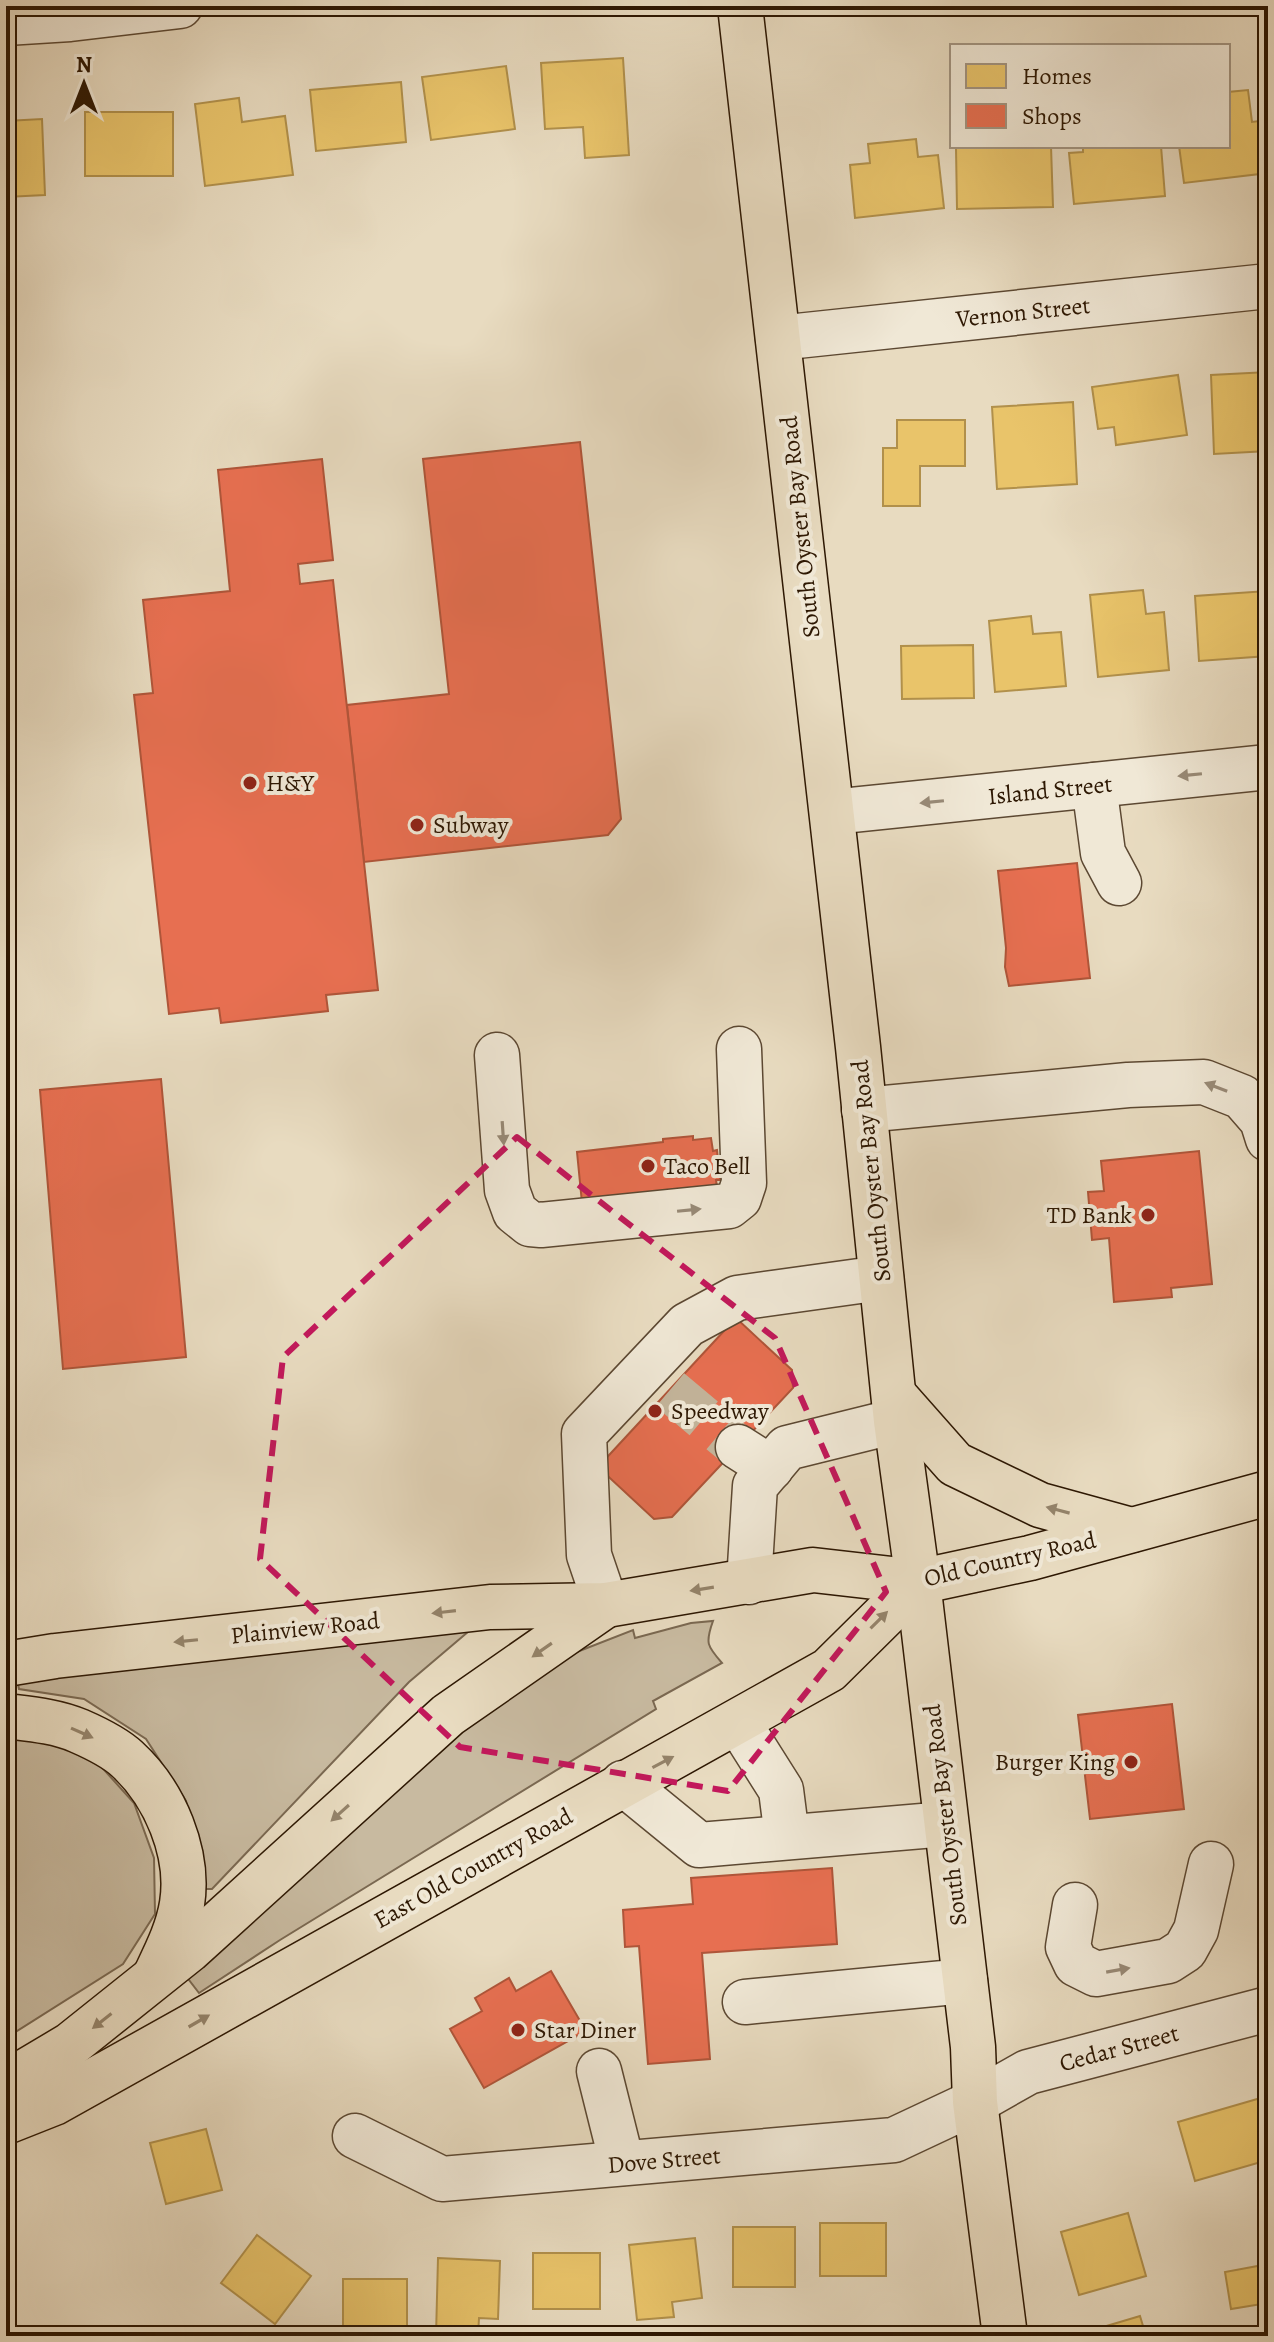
<svg xmlns="http://www.w3.org/2000/svg" width="1274" height="2342" viewBox="0 0 1274 2342" font-family="Alegreya,serif">
<style>
.green{fill:#c8baa0;stroke:#7a6851;stroke-width:2}
.homes{fill:#e9c46a;stroke:#b1904b;stroke-width:2}
.shops{fill:#e76f51;stroke:#af5539;stroke-width:2}
.lines{fill:none;stroke-linecap:round;stroke-linejoin:round}
.minor-tunnel{stroke:#c3b49a;stroke-width:44;stroke-dasharray:44 22;stroke-linecap:butt}
.minor-casing{stroke:#5c4832;stroke-width:47}
.major-casing{stroke:#2d1702;stroke-width:47}
.minor{stroke:#f0e8d6;stroke-width:44}
.major{stroke:#e8dbc0;stroke-width:44}
.oneway{fill:#988a77}
.oneway2{fill:#94836a}
.marked{fill:none;stroke:#c2185b;stroke-width:6;stroke-dasharray:16 10;stroke-linejoin:round}
.poi-dot{fill:#8f2418;stroke:#f0e8d6;stroke-width:3}
.labels{text-anchor:middle;stroke-width:8;stroke-linejoin:round;paint-order:stroke}
.street-label{font-size:24px;fill:#2d1702;stroke:#f0e8d6}
.poi-label{font-size:24px;fill:#2d1702;stroke:#f0e8d6;text-anchor:start}
</style>
<rect width="100%" height="100%" fill="#e8dbc0"/>
<filter id="stains"><feTurbulence type="fractalNoise" baseFrequency=".0025" numOctaves="4"/><feColorMatrix values="0 0 0 0 .2 0 0 0 0 .09 0 0 0 0 .02 0 0 0 .5 -.17"/></filter>
<radialGradient id="worn" r=".72"><stop offset=".6" stop-color="#630" stop-opacity="0"/><stop offset="1" stop-color="#630" stop-opacity=".3"/></radialGradient>
<g class="green">
<polygon points="482,1620 409,1682 212,1889 205,1889 186,1801 146,1739 84,1699 19,1689 16,1675"/>
<path d="M713,1621C705,1643 707,1646 722,1663L653,1701L656,1709L280,1940L199,1993L186,1976L420,1753L564,1657L633,1630L635,1638L691,1623Z"/>
<polygon points="50,1737 97,1762 134,1803 154,1858 155,1914 123,1964 6,2038 6,1741"/>
</g>
<g class="homes">
<polygon points="938,6 969,6 970,13 938,14"/>
<polygon points="623,58 629,155 585,158 583,127 545,129 541,63"/>
<polygon points="506,66 515,129 431,140 422,77"/>
<polygon points="401,82 406,142 316,151 310,90"/>
<polygon points="1248,90 1252,122 1268,120 1268,173 1184,183 1179,146 1228,146 1228,92"/>
<polygon points="239,98 242,122 285,116 293,175 205,186 195,104"/>
<rect x="85" y="112" width="88" height="64"/>
<polygon points="42,119 45,195 6,197 6,121"/>
<polygon points="916,139 918,157 938,155 944,208 855,218 850,165 870,163 868,144"/>
<polygon points="1051,146 1053,207 957,209 956,148"/>
<polygon points="1083,146 1161,146 1165,196 1074,204 1069,153 1083,152"/>
<polygon points="1268,372 1268,451 1214,454 1211,375"/>
<polygon points="1178,375 1187,435 1116,445 1114,427 1098,429 1092,387"/>
<polygon points="1073,402 1077,484 997,489 992,407"/>
<polygon points="897,420 965,420 965,466 920,466 920,506 883,506 883,448 897,448"/>
<polygon points="1143,590 1146,614 1164,612 1169,670 1098,677 1090,595"/>
<polygon points="1267,591 1268,656 1199,661 1195,596"/>
<polygon points="1031,616 1033,634 1061,632 1066,686 995,692 989,621"/>
<polygon points="973,645 974,698 902,699 901,646"/>
<polygon points="1264,2097 1268,2112 1268,2160 1195,2181 1178,2122"/>
<polygon points="206,2129 222,2190 166,2204 150,2143"/>
<polygon points="1128,2213 1146,2276 1079,2295 1061,2232"/>
<rect x="820" y="2223" width="66" height="53"/>
<rect x="733" y="2227" width="62" height="60"/>
<polygon points="257,2235 311,2276 275,2324 221,2283"/>
<polygon points="695,2238 702,2298 672,2302 674,2317 637,2320 629,2245"/>
<rect x="6" y="2250" width="4" height="61"/>
<rect x="533" y="2253" width="67" height="56"/>
<polygon points="438,2258 500,2261 498,2319 479,2318 478,2336 436,2336"/>
<polygon points="1263,2265 1268,2303 1231,2309 1225,2272"/>
<rect x="343" y="2279" width="64" height="56"/>
<polygon points="1140,2316 1146,2336 1084,2336 1083,2333"/>
</g>
<g class="shops">
<polygon points="580,442 621,819 608,835 364,862 347,705 449,694 423,459"/>
<polygon points="322,459 333,560 298,564 300,584 333,580 378,990 326,995 328,1011 221,1023 219,1008 169,1014 134,695 153,693 143,600 230,591 218,470"/>
<polygon points="1077,863 1090,978 1009,986 1005,967 1006,948 998,871"/>
<polygon points="161,1079 186,1357 63,1369 40,1090"/>
<polygon points="693,1136 693,1140 711,1138 713,1151 717,1150 720,1180 716,1180 718,1194 583,1213 577,1152 663,1142 663,1139"/>
<polygon points="1199,1151 1212,1284 1171,1288 1172,1297 1114,1302 1109,1238 1092,1240 1088,1192 1104,1191 1101,1161"/>
<polygon points="736,1318 792,1370 793,1388 672,1517 654,1519 598,1467"/>
<polygon points="1172,1704 1184,1809 1090,1819 1078,1715"/>
<polygon points="832,1868 837,1944 702,1953 710,2059 648,2064 639,1946 625,1947 623,1910 693,1904 691,1878"/>
<polygon points="551,1971 586,2031 484,2088 450,2029 482,2011 475,1998 509,1978 516,1991"/>
</g>
<g class="lines">
<polyline class="minor-tunnel" points="670,1390 738,1447"/>
<g class="minor-casing">
<g id="minor">
<polyline points="6,23 70,19 180,6"/>
<polyline points="778,338 1268,286"/>
<polyline points="1094,785 1103,853 1119,883"/>
<polyline points="832,812 1268,767"/>
<polyline points="497,1055 507,1190 515,1212 530,1224 541,1225 729,1206 739,1198 744,1183 739,1049"/>
<polyline points="864,1110 1128,1085 1204,1082 1242,1097 1262,1120 1268,1139"/>
<polyline points="738,1447 771,1468"/>
<polyline points="749,1582 755,1486 787,1448 896,1421"/>
<polyline points="606,1605 589,1555 584,1434 687,1325 737,1298 881,1278"/>
<polyline points="738,1722 781,1790 787,1837"/>
<polyline points="623,1783 699,1845 946,1824"/>
<polyline points="1075,1905 1068,1947 1076,1964 1096,1974 1168,1961 1185,1950 1196,1930 1211,1864"/>
<polyline points="745,2002 965,1981"/>
<polyline points="599,2071 622,2163"/>
<polyline points="355,2136 442,2179 894,2140 975,2102 1028,2072 1268,2009"/>
</g>
</g>
<g class="major-casing">
<g id="major">
<polyline points="740,6 858,1047 896,1421 918,1582 973,2047 975,2102 1005,2336"/>
<polyline points="894,1395 955,1464 1040,1505 1131,1530"/>
<polyline points="6,1664 55,1656 490,1607 606,1605 813,1570 918,1582 1030,1558 1268,1493"/>
<path d="M6,1716C30,1719 56,1721 79,1731C95,1738 114,1747 127,1759C165,1794 190,1853 182,1904C178,1929 167,1951 156,1974"/>
<polyline points="6,2083 70,2045 189,1950 448,1715 606,1605"/>
<polyline points="6,2122 54,2103 829,1670 918,1582"/>
</g>
</g>
<use href="#minor" class="minor"/>
<use href="#major" class="major"/>
</g>
<defs><path id="oneway-solid" d="M-6-.8H1V-3.2L6.5 0L1 3.2V.8H-6Z" transform="scale(2)"/></defs>
<g class="oneway">
<use href="#oneway-solid" transform="translate(1190 775) rotate(174)"/>
<use href="#oneway-solid" transform="translate(932 802) rotate(174)"/>
<use href="#oneway-solid" transform="translate(1216 1087) rotate(-159)"/>
<use href="#oneway-solid" transform="translate(503 1133) rotate(86)"/>
<use href="#oneway-solid" transform="translate(689 1210) rotate(-6)"/>
<use href="#oneway-solid" transform="translate(1118 1970) rotate(-10)"/>
</g>
<g class="oneway2">
<use href="#oneway-solid" transform="translate(1058 1510) rotate(-165)"/>
<use href="#oneway-solid" transform="translate(702 1589) rotate(171)"/>
<use href="#oneway-solid" transform="translate(444 1612) rotate(173)"/>
<use href="#oneway-solid" transform="translate(879 1620) rotate(-45)"/>
<use href="#oneway-solid" transform="translate(186 1641) rotate(174)"/>
<use href="#oneway-solid" transform="translate(542 1650) rotate(145)"/>
<use href="#oneway-solid" transform="translate(82 1733) rotate(24)"/>
<use href="#oneway-solid" transform="translate(663 1762) rotate(-28)"/>
<use href="#oneway-solid" transform="translate(340 1813) rotate(138)"/>
<use href="#oneway-solid" transform="translate(102 2021) rotate(142)"/>
<use href="#oneway-solid" transform="translate(199 2021) rotate(-30)"/>
</g>
<path class="marked" d="M517,1137L775,1338L886,1592L728,1791L460,1747L260,1559L283,1357Z"/>
<g class="poi-dot">
<circle cx="250" cy="783" r="8"/>
<circle cx="417" cy="825" r="8"/>
<circle cx="648" cy="1166" r="8"/>
<circle cx="1148" cy="1215" r="8"/>
<circle cx="655" cy="1411" r="8"/>
<circle cx="1131" cy="1762" r="8"/>
<circle cx="518" cy="2030" r="8"/>
</g>
<g class="labels">
<g class="street-label">
<text transform="translate(1023 312) rotate(-6)" y="8">Vernon Street</text>
<text transform="translate(800 527) rotate(-96)" y="8">South Oyster Bay Road</text>
<text transform="translate(1050 790) rotate(-6)" y="8">Island Street</text>
<text transform="translate(871 1171) rotate(-96)" y="8">South Oyster Bay Road</text>
<text transform="translate(1010 1559) rotate(-13)" y="8">Old Country Road</text>
<text transform="translate(305 1628) rotate(-6)" y="8">Plainview Road</text>
<text transform="translate(945 1815) rotate(-97)" y="8">South Oyster Bay Road</text>
<text transform="translate(473 1868) rotate(-29)" y="8">East Old Country Road</text>
<text transform="translate(1119 2048) rotate(-15)" y="8">Cedar Street</text>
<text transform="translate(664 2160) rotate(-5)" y="8">Dove Street</text>
</g>
<g class="poi-label">
<text x="266" y="791">H&amp;Y</text>
<text x="433" y="833">Subway</text>
<text x="664" y="1174">Taco Bell</text>
<text x="1132" y="1223" text-anchor="end">TD Bank</text>
<text x="671" y="1419">Speedway</text>
<text x="1115" y="1770" text-anchor="end">Burger King</text>
<text x="534" y="2038">Star Diner</text>
</g>
</g>
<rect width="1274" height="2342" fill="none" stroke="#e8dbc0" stroke-width="32"/>
<rect x="8" y="8" width="1258" height="2326" fill="none" stroke="#2d1702" stroke-width="4"/>
<rect x="16" y="16" width="1242" height="2310" fill="none" stroke="#2d1702" stroke-width="2"/>
<rect x="950" y="44" width="280" height="104" fill="#f0e8d6" stroke="#a29481" stroke-width="2"/>
<rect x="966" y="64" width="40" height="24" fill="#e9c46a" stroke="#a29481" stroke-width="2"/>
<text x="1022" y="84" font-size="24" fill="#2d1702">Homes</text>
<rect x="966" y="104" width="40" height="24" fill="#e76f51" stroke="#a29481" stroke-width="2"/>
<text x="1022" y="124" font-size="24" fill="#2d1702">Shops</text>
<g transform="translate(84 84)" stroke="#f0e8d6" stroke-width="6" paint-order="stroke">
<path d="M0-6L14 30L0 20L-14 30Z" fill="#2d1702"/>
<text y="-12" font-size="22" font-weight="bold" text-anchor="middle" fill="#2d1702">N</text>
</g>
<rect width="100%" height="100%" filter="url(#stains)"/>
<rect width="100%" height="100%" fill="url(#worn)"/>
</svg>
